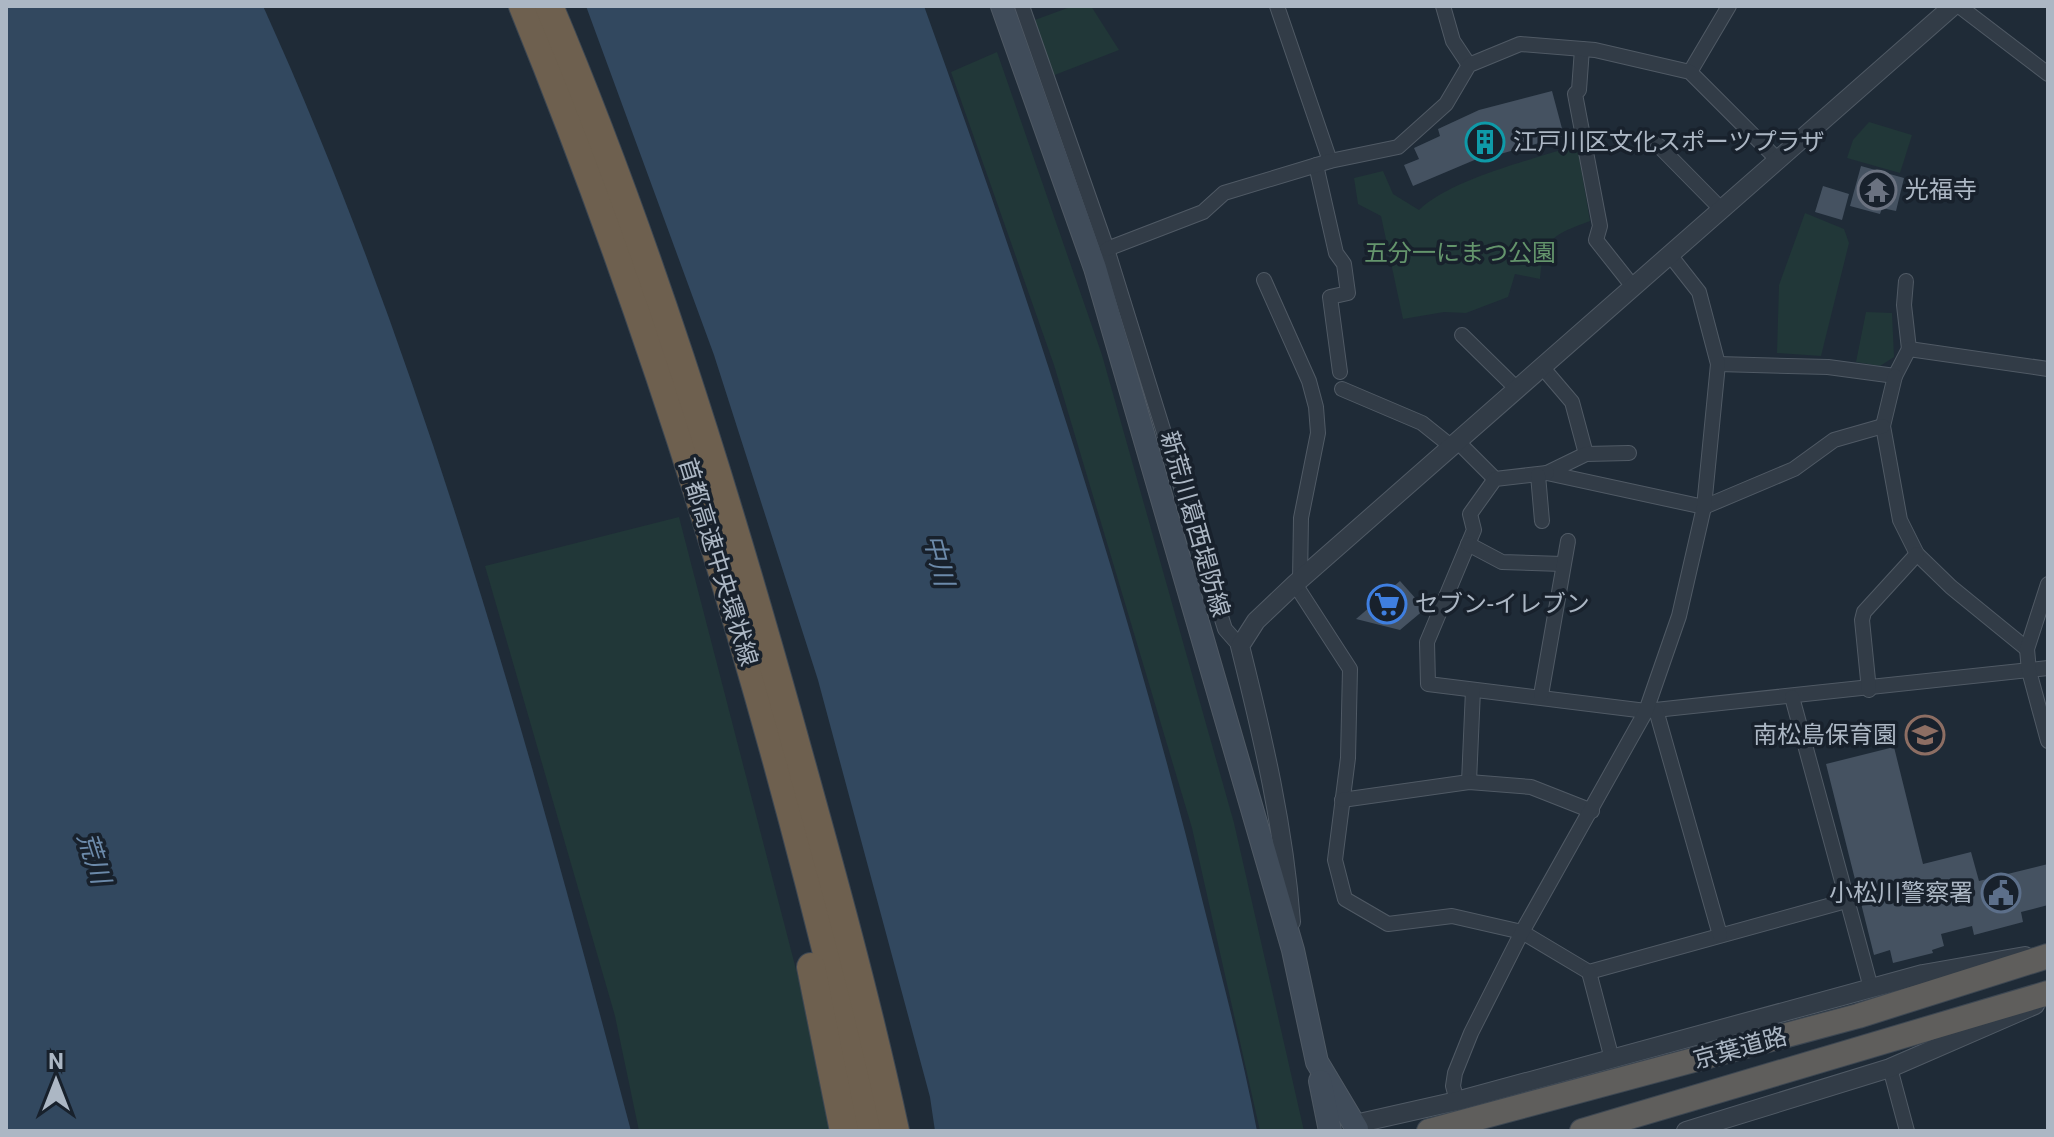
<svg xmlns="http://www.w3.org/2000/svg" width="2054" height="1137" viewBox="0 0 2054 1137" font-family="Roboto,'Noto Sans JP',sans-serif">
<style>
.green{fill:#213738}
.water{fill:#32485f}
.building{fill:#455261}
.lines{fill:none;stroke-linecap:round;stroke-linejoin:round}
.minor-casing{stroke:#505a65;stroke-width:16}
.tertiary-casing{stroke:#505a65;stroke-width:20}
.secondary-casing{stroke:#505a65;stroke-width:24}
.trunk-casing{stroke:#3d4752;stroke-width:26}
.motorway-casing{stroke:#3d4752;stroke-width:30}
.minor{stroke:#323c47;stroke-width:14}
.tertiary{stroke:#323c47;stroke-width:18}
.secondary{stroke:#404c5a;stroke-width:22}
.trunk{stroke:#5f5e5c;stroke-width:24}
.motorway{stroke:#6e604f;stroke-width:28}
.labels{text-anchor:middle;stroke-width:7;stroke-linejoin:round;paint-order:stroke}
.poi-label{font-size:24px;fill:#acb7c4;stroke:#18212c;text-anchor:start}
.park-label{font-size:24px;fill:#64956c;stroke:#18212c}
.street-label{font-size:24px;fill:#acb7c4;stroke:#18212c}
.water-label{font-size:26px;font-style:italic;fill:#6c8aaa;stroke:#18212c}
</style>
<rect width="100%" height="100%" fill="#1f2b37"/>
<g class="green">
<polygon points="1073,6 1091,6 1119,50 1052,76 1032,21"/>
<polygon points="997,52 1102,355 1234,823 1304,1131 1260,1131 1192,828 1054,365 951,72"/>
<polygon points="1869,122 1912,135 1900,173 1847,158 1853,140"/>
<path d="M1577,145L1590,221C1553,235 1543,238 1540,279L1515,274L1508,297L1466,313L1444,312L1403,319L1381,216L1358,204L1354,178L1383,171L1393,194L1419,210C1451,179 1534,159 1577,145Z"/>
<polygon points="1805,213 1844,229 1849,243 1821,356 1777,353 1779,285"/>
<polygon points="1866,312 1892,313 1894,357 1880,366 1856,362"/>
<polygon points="679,517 829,1097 834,1131 639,1131 615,1016 485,566"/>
</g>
<g class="water">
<path d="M6,6H263C426,366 530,750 631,1131H6Z"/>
<path d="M586,6H924C1031,302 1129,602 1204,907C1223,982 1243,1056 1257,1131H935L930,1097L818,680L714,355Z"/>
</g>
<g class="building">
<polygon points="1552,91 1564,136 1493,156 1491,153 1413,186 1404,165 1419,159 1414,148 1440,136 1438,129 1479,110"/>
<polygon points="1861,166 1904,178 1896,211 1882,208 1880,214 1850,206"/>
<polygon points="1823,186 1849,194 1842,220 1815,212"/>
<polygon points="1400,581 1425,609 1400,630 1356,619"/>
<polygon points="1894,747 1923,864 1971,852 1979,881 2048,864 2048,905 2021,912 2023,922 1974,935 1972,926 1941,934 1944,946 1932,950 1933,953 1893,963 1890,950 1874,955 1826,764"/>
</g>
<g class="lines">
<g class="minor-casing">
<g id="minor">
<polyline points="1022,6 1107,249 1225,629 1240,646"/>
<polyline points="1277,6 1330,161"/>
<polyline points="1443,6 1453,41 1469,65"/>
<polyline points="1959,6 2048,74"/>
<polyline points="1582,49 1579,90 1575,94 1600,226 1596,240 1634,288"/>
<polyline points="1690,72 1729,6"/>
<polyline points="1658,145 1722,210"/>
<polyline points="1316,165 1336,253 1344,264 1348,293 1330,297 1340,372"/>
<polyline points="1107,249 1203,212 1224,193 1330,161 1398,147 1446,104 1469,65 1520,44 1595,50 1690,72 1779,161"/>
<polyline points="1264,280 1309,381 1316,407 1318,433 1301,518 1300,580"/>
<polyline points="1906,281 1904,305 1909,349"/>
<polyline points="1462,335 1518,390"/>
<polyline points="1718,364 1828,367 1895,376 1909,349 2048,369"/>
<polyline points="1543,368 1572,402 1586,454"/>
<polyline points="1895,376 1883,426 1900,520 1917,554 1951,587 2027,649"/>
<polyline points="1342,389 1422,423 1452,447"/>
<polyline points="1458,442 1495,479"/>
<polyline points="1629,453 1586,454 1547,473 1704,507 1794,469 1834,440 1883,426"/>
<polyline points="1547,473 1495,479 1470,514 1474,530 1427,642 1428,684 1646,711 2048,668"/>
<polyline points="1538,475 1542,521"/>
<polyline points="1468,544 1502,562 1563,564"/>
<polyline points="1295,584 1350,669 1348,758 1335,860 1345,899 1388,924 1452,916 1522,932 1589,972 1846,901"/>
<polyline points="2048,584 2027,649 2029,671 2048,741"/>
<polyline points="1869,690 1862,620 1864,612 1917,554"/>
<polyline points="1541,695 1568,541"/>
<polyline points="1792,697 1871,988"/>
<polyline points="1656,710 1720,935"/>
<polyline points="1469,782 1473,690"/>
<polyline points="1342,800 1469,782 1531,787 1592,811"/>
<polyline points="1589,972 1612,1059"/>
<polyline points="1890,1068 1907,1131"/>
<polyline points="1457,1101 1453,1086 1455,1073 1471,1033 1522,932 1646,711 1679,616 1704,507 1718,364 1699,292 1670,255"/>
</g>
</g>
<g class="tertiary-casing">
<g id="tertiary">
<path d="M1291,922C1284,827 1263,738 1240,646L1256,621L1295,584L1953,6"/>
<polyline points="1355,1124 1457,1101 1923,974 2025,956"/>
<polyline points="1686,1131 1890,1068 2035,1005"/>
</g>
</g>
<g class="secondary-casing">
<g id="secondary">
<polyline points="1002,6 1095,268 1293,950 1317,1062 1357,1129"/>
<polyline points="1320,1081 1330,1131"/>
</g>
</g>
<g class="trunk-casing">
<g id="trunk">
<polyline points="1429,1131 1858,1016 2048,956"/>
<polyline points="1582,1131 2048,993"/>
</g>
</g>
<g class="motorway-casing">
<g id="motorway">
<path d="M523,6C671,370 783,748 869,1131"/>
<path d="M549,6C646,236 721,476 788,716C826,853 865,991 895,1131"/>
<polyline points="811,967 844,1131"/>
</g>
</g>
<use href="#minor" class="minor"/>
<use href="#tertiary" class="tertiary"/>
<use href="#secondary" class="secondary"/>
<use href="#trunk" class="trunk"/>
<use href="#motorway" class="motorway"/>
</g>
<defs>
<g id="building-ring" transform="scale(2)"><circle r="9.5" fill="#18212c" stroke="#0f9aa8" stroke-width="1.5"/><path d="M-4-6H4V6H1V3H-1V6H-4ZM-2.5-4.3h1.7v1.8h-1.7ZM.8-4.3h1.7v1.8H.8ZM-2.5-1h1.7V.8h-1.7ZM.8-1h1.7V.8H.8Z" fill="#0f9aa8"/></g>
<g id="temple-ring" transform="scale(2)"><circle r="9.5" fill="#18212c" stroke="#6b7280" stroke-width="1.5"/><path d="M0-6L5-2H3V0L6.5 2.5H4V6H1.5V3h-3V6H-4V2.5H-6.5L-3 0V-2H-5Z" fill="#6b7280"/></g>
<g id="supermarket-ring" transform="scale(2)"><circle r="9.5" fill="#18212c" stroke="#3f7fe0" stroke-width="1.5"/><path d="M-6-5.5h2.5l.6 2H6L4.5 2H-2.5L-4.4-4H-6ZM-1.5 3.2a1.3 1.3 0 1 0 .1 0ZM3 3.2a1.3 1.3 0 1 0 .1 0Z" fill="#3f7fe0"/></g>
<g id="school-ring" transform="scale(2)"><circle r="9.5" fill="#18212c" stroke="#8d6e63" stroke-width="1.5"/><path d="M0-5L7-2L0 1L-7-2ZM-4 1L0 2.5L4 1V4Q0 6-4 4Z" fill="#8d6e63"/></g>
<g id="civic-ring" transform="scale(2)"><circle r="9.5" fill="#18212c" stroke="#5c6f8a" stroke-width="1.5"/><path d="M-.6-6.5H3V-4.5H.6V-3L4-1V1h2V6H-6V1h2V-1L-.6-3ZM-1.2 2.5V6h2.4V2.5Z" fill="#5c6f8a"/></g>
</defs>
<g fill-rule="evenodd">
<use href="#building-ring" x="1485" y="142"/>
<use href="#temple-ring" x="1877" y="190"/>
<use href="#supermarket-ring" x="1387" y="604"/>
<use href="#school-ring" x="1925" y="735"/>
<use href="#civic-ring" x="2001" y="893"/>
</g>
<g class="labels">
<g class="poi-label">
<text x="1513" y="150">江戸川区文化スポーツプラザ</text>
<text x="1905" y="198">光福寺</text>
<text x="1415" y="612">セブン-イレブン</text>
<text x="1897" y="743" text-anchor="end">南松島保育園</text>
<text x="1973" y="901" text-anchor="end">小松川警察署</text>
</g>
<g class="park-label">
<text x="1460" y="261">五分一にまつ公園</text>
</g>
<g class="street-label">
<text transform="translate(1195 524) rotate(74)" y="8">新荒川葛西堤防線</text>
<text transform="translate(718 562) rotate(73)" y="8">首都高速中央環状線</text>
<text transform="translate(1740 1048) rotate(-15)" y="8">京葉道路</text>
</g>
<g class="water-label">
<text transform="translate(939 560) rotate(76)" y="9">中川</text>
<text transform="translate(94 858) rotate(72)" y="9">荒川</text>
</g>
</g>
<rect width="2054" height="1137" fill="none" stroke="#acb7c4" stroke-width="16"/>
<g transform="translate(56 1081)" stroke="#18212c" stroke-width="6" paint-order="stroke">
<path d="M0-6L14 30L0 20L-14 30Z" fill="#acb7c4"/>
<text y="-12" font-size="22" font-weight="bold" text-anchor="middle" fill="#acb7c4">N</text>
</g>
</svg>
